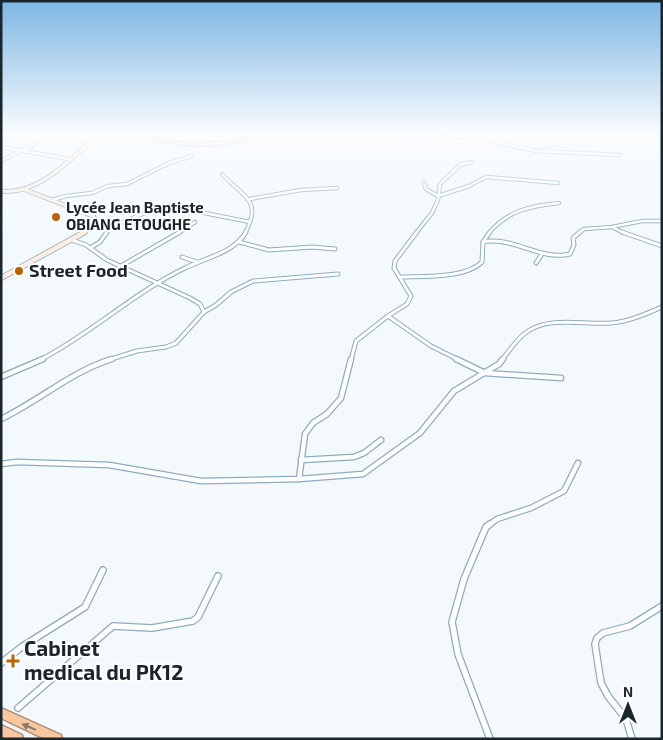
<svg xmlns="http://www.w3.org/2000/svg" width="663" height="740" viewBox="0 0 663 740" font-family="'Exo 2',sans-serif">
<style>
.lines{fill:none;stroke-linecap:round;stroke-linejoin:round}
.street-far3-casing{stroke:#8eacbf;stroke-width:4.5}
.street-far2-casing{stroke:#8eacbf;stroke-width:5}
.street-far1-casing{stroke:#8eacbf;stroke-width:7}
.street-casing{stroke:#8eacbf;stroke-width:8}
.secondary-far1-casing{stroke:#8eacbf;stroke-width:5}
.secondary-casing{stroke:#8eacbf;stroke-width:6}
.highway-casing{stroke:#ac8e78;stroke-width:3}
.street-far3{stroke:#fff;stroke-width:2.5}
.street-far2{stroke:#fff;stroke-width:3}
.street-far1{stroke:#fff;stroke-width:4.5}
.street{stroke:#fff;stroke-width:5.5}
.secondary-far1{stroke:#feeee2;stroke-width:3}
.secondary{stroke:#feeee2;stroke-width:4.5}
.highway{fill:#fac6a0;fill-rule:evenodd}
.oneway{fill:#8a7666}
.poi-dot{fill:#bc6300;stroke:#fff;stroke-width:2}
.labels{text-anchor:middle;stroke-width:4;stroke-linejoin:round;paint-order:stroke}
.far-poi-label{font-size:15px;font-weight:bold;fill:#1a262d;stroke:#fff;text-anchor:start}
.poi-label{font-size:18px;font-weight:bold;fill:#1a262d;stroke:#fff;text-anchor:start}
.near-poi-label{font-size:21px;font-weight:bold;fill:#1a262d;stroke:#fff;text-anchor:start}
</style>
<rect width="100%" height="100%" fill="#f3f9fd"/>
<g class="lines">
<g class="street-far3-casing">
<g id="street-far3">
<polyline points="380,135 397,141 468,136 536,151 620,155"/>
<polyline points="1,147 68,159"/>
<polyline points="550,150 572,135"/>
<polyline points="1,161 53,135"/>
<path d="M222,174C241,196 264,199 245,233"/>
<polyline points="424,183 426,189 438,196 469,186 486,177 558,183"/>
<polyline points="250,199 301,190 337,188"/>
<polyline points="52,200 66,196 92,193 108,186 127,184 169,163 192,156"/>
<polyline points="612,227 624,233"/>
<polyline points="106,233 111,227 164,205 250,222"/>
<polyline points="178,233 195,222"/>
<polyline points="416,233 432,213 438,200 440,184 460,165 472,162"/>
<path d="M489,233C508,210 531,206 559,203"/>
<polyline points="579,233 584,229 612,227 642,221 662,221"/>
</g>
</g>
<g class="street-far2-casing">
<g id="street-far2">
<polyline points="417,232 395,261 394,268 411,296 407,304 388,316 431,346 459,360"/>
<polyline points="622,232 662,246"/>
<polyline points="72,240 86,245 107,260 190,298 200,304 204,312"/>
<polyline points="239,242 269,250 312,247 335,249"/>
<polyline points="483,242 490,232"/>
<polyline points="90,248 100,242 107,232"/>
<polyline points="182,257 197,262"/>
<polyline points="536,263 542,254"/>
<polyline points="121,266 180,232"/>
<path d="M400,277C423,276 465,279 482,262L483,242C514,236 539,261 570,254L574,245L573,238L580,232"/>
<polyline points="204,312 216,305 231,292 253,281 338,274"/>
<path d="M40,360C91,334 133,293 185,268C205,258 234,253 246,232"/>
<polyline points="108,360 137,351 166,347 176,343 204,312"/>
<polyline points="351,360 356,341 388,316"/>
<path d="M502,360C510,350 517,338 528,331C551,316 584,325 611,323C628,322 646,314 662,307"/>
</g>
</g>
<g class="street-far1-casing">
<g id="street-far1">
<polyline points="456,359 485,373 561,378"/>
<polyline points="1,377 43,359"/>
<path d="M1,419C39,401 72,371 112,359"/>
<polyline points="301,460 354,457 364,453 381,440"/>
<polyline points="1,464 17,462 109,465 201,481 299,479 363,474 420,433 454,391 499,364 503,359"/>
<polyline points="299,479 305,434 313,423 327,414 341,398 351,359"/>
<polyline points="489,525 497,519 531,508 564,491 578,463"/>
</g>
</g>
<g class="street-casing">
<g id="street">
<polyline points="1,663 23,646 85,607 103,570"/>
<polyline points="18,708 113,626 152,628 193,621 198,617 218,576"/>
<polyline points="490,739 458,654 452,622 464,579 486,527 490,524"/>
<polyline points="632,739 626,719 608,696 601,683 595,644 597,638 603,633 630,626 662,606"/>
</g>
</g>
<g class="secondary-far1-casing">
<g id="secondary-far1">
<path d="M138,135C190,148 215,147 267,135"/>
<polyline points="23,189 93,216 97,221 83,233"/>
<path d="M1,191C38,196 72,158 97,135"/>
</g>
</g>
<g class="secondary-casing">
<polyline id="secondary" points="1,278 85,232"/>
</g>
<g class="highway-casing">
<g id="highway">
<polygon points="1,708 61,735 62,739 45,739 1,718"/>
<polygon points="1,725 22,735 23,739 7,739 1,736"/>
</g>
</g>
<use href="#street-far3" class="street-far3"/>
<use href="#street-far2" class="street-far2"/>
<use href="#street-far1" class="street-far1"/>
<use href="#street" class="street"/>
<use href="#secondary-far1" class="secondary-far1"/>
<use href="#secondary" class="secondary"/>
<use href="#highway" class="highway"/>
</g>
<defs><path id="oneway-solid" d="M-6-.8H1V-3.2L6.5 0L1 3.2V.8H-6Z" transform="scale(1.25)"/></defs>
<use class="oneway" href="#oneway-solid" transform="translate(29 727) rotate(-157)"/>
<linearGradient id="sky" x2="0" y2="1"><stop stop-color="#7eb6e3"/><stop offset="0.56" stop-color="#fafcfe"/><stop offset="1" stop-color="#fafcfe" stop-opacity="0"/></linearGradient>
<rect width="663" height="239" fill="url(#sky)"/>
<g class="poi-dot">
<circle cx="56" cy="217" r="5"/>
<circle cx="19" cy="271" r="5"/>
<path d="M10.5 653.5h5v5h5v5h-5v5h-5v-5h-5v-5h5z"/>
</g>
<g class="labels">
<g class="far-poi-label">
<text x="66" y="213">Lycée Jean Baptiste<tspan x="66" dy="17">OBIANG ETOUGHE</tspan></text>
</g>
<g class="poi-label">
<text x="29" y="277">Street Food</text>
</g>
<g class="near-poi-label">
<text x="24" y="656">Cabinet<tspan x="24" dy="24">medical du PK12</tspan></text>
</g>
</g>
<rect width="663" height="740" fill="none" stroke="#1a262d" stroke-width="5"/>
<g transform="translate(628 705)" stroke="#ffffff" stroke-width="4" paint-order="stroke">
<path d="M0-4L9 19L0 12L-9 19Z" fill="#1a262d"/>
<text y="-8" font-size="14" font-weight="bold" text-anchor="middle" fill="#1a262d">N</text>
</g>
</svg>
